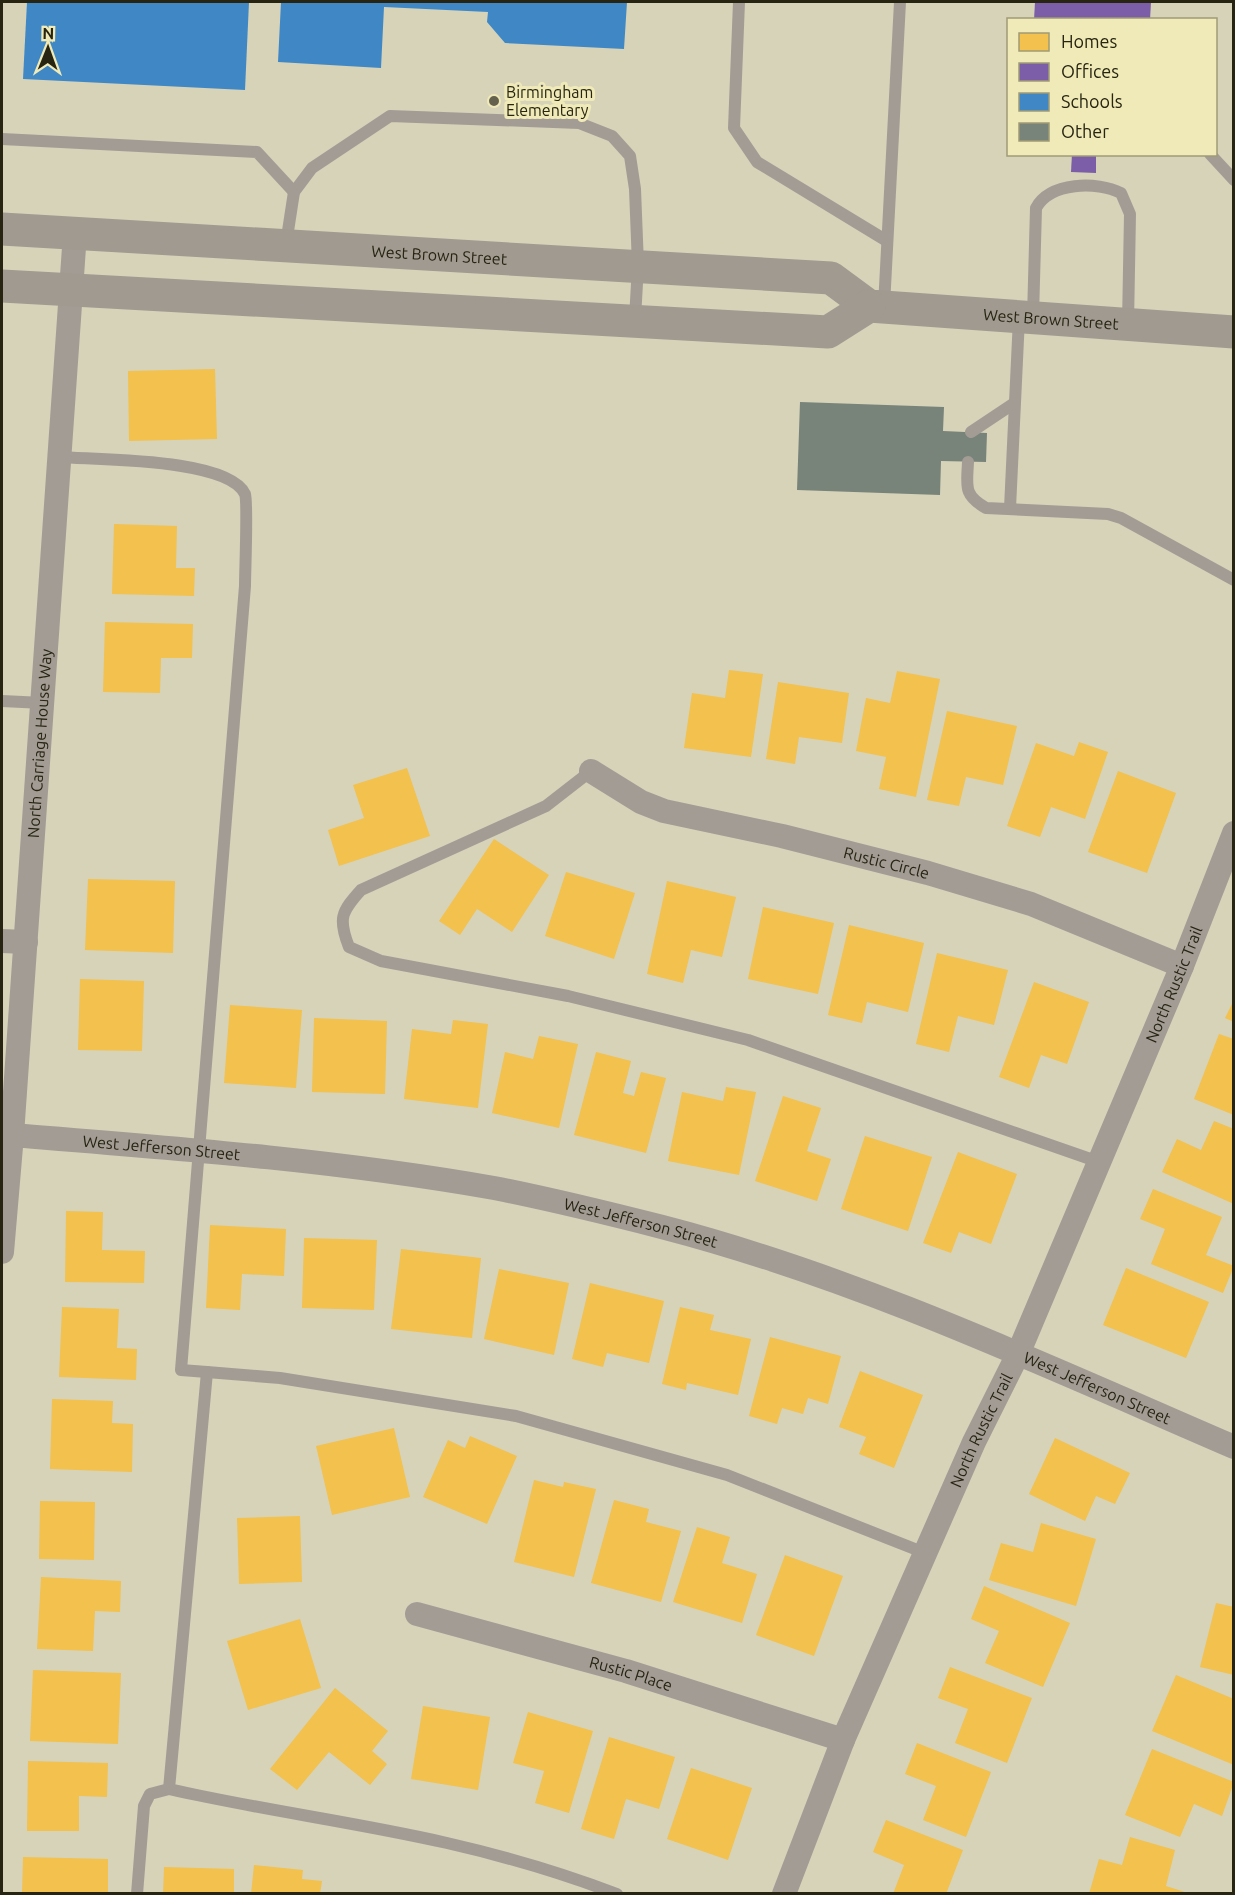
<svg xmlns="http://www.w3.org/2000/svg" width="1235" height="1895" viewBox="0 0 1235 1895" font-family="Ubuntu,sans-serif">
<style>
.homes{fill:#f2c14e}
.offices{fill:#7b5ea7}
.schools{fill:#3f88c5}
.building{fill:#78837a}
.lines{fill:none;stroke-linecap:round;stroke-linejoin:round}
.service{stroke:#a39c95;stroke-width:12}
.minor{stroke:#a39c95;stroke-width:24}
.secondary{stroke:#a19a90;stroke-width:33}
.poi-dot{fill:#64624c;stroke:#f0eab9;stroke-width:2}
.labels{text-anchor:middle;stroke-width:6;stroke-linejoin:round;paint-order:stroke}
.poi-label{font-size:16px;fill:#272512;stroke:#f0eab9;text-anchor:start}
.street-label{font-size:16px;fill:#272512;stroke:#f0eab9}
</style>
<rect width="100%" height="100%" fill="#d6d3b9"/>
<g class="homes">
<polygon points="215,369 217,439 129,441 128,371"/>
<polygon points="114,524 177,526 176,568 195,568 194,596 112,594"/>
<polygon points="105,622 193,624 192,658 161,658 160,693 103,692"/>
<polygon points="729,670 763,674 751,757 684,748 692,693 725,698"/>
<polygon points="897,671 940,679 916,797 879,789 886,757 856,751 866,698 890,703"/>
<polygon points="778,682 849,693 842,743 799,737 795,764 766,759"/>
<polygon points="947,711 1017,726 1003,785 966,777 959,806 927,800"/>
<polygon points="1079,742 1108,752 1085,819 1051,807 1040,837 1007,826 1036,743 1074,756"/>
<polygon points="407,768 430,836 339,866 328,830 364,818 353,785"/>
<polygon points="1118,771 1176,793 1147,873 1088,852"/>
<polygon points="494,839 549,875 512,932 477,909 460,935 439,921"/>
<polygon points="566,872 635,893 614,959 545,936"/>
<polygon points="88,879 175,881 173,953 85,950"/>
<polygon points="667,881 736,897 722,957 691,950 683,983 647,974"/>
<polygon points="763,907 834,923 818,994 748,979"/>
<polygon points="849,925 924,943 908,1012 867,1002 862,1023 828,1015"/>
<polygon points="937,953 1008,970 994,1025 958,1016 949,1052 916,1044"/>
<polygon points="80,979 144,981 142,1051 78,1050"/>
<polygon points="1034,982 1089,1002 1067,1064 1041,1055 1029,1088 999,1077"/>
<polygon points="1234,1000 1234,1022 1225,1018"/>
<polygon points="230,1005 302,1010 296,1088 224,1083"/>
<polygon points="314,1018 387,1021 385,1094 312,1092"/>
<polygon points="453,1020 488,1024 478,1108 404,1099 412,1029 451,1034"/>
<polygon points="1219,1034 1234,1039 1234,1115 1194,1099"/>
<polygon points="539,1036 578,1044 559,1128 492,1113 505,1052 533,1059"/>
<polygon points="596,1052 631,1061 623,1093 634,1096 641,1072 666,1078 646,1153 574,1135"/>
<polygon points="726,1087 756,1092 739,1175 668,1161 682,1092 723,1101"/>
<polygon points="783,1096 821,1108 807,1151 831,1159 817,1201 755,1181"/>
<polygon points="1214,1121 1234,1129 1234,1204 1162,1172 1177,1139 1201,1150"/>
<polygon points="865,1136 932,1157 908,1231 841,1209"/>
<polygon points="958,1152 1017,1174 991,1244 959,1232 951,1253 923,1243"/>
<polygon points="1153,1189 1222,1217 1206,1255 1234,1266 1223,1293 1151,1264 1165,1229 1140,1219"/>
<polygon points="66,1211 103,1212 102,1250 145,1251 144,1283 65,1282"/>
<polygon points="210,1225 286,1229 284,1276 242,1274 240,1310 206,1308"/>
<polygon points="304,1238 377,1240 374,1310 302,1308"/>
<polygon points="401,1249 481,1258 472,1338 391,1329"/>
<polygon points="1126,1268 1209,1302 1186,1358 1103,1325"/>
<polygon points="499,1269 569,1283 554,1355 484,1339"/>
<polygon points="590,1283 664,1301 649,1363 607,1353 603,1367 572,1359"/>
<polygon points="62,1307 119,1309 117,1348 137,1349 136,1380 59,1377"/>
<polygon points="680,1307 714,1315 710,1330 751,1339 738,1395 687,1383 686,1390 662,1384"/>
<polygon points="770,1337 841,1356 828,1404 808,1398 803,1414 782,1408 777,1424 749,1416"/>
<polygon points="860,1371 923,1395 894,1468 859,1454 866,1437 839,1427"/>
<polygon points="52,1399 113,1401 112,1423 133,1424 132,1472 50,1469"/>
<polygon points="394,1428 410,1497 332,1515 316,1446"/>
<polygon points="470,1436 517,1456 487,1524 423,1497 448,1440 465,1448"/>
<polygon points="1055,1438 1130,1473 1115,1504 1096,1496 1085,1521 1029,1494"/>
<polygon points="534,1480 563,1487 564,1482 596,1489 574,1577 514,1562"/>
<polygon points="614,1500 649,1509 646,1522 681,1531 661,1602 591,1583"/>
<polygon points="40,1501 95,1502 94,1560 39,1559"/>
<polygon points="300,1516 302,1582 239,1584 237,1518"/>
<polygon points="1041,1523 1096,1539 1076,1606 989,1580 1001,1543 1033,1552"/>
<polygon points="697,1527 730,1537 722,1563 757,1574 742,1623 673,1602"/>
<polygon points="785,1555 843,1576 814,1656 756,1635"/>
<polygon points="41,1577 121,1581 120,1612 95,1611 93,1651 37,1649"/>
<polygon points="984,1586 1070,1623 1043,1687 985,1663 999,1631 971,1619"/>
<polygon points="1216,1603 1234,1607 1234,1675 1200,1667"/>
<polygon points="300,1619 321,1688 248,1710 227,1641"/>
<polygon points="950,1667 1032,1698 1007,1763 955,1743 968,1709 938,1698"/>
<polygon points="33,1670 121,1673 118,1744 30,1741"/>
<polygon points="1176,1675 1234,1699 1234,1765 1152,1731"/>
<polygon points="335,1688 388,1731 372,1751 387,1764 370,1785 329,1752 297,1790 270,1769"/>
<polygon points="423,1706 490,1717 478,1790 411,1779"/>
<polygon points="528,1712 593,1731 569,1813 535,1803 544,1771 513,1763"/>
<polygon points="609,1737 675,1757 659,1809 626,1799 614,1839 581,1829"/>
<polygon points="917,1743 991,1772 966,1837 923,1820 936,1786 905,1774"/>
<polygon points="1152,1749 1234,1782 1222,1816 1194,1804 1180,1837 1125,1815"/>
<polygon points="28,1761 108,1763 107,1797 79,1796 79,1831 27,1831"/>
<polygon points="691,1768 752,1788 728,1860 667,1839"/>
<polygon points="886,1820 963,1850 946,1894 893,1894 904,1865 873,1852"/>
<polygon points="1130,1837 1175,1850 1166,1886 1191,1894 1089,1894 1099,1859 1122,1865"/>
<polygon points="23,1857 108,1859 108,1894 22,1894"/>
<polygon points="254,1865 303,1870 302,1879 322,1881 320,1894 251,1894"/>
<polygon points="164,1867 234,1869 234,1894 163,1894"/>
</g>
<g class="offices">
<polygon points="1035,2 1151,2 1150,20 1034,20"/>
<polygon points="1072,154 1096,154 1096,173 1071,172"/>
</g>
<g class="schools">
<polygon points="27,2 249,2 245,90 23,79"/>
<polygon points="281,2 627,2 624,49 505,43 487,22 488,12 384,7 381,68 278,62"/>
</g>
<polygon class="building" points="800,402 944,407 943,431 987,433 986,462 941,461 940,495 797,490"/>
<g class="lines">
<g class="service">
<polyline points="739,2 734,128 757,162 887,241"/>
<polyline points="2,139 257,152 294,192"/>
<polyline points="1210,154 1234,180"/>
<polyline points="286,244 294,192 312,168 390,116 579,123 612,136 630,156 635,189 638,265 635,319"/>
<polyline points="884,306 900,2"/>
<path d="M1033,317L1036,208C1050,182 1097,181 1121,193L1130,214L1128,324"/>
<polyline points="971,432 1013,404"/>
<path d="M60,457C97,460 228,458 245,494C248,502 245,571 245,586L181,1370L207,1372"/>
<path d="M968,462C967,486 963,495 986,508L1108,514L1121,518L1234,580"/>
<polyline points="1010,508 1019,318"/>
<polyline points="2,701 43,703"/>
<path d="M591,771L546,806L361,890C341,912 338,919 349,947L381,961L568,996L748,1040L1099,1162"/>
<polyline points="137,1894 144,1806 150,1794 169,1789"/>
<path d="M617,1894C562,1873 504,1856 447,1843C355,1822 261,1810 169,1789L207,1372L280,1378L516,1416L727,1475L925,1553"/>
</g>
<g class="minor">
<path id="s1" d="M591,771L641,802L664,811L782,836L928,873L1031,904L1182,966"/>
<polyline points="2,941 26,942"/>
<path id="s2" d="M12,1135C173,1148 335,1160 494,1188C550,1199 607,1213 662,1227C859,1278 1048,1367 1234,1447"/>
<path id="s3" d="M2,1252L12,1135L75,233"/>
<path id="s4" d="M417,1614L626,1671L843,1740"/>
<path id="s5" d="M784,1894L843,1740L974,1442L1018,1354L1182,966L1234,833"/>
</g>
<g class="secondary">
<path id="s6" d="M2,229L831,278L869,306L1234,332"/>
<polyline points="2,286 828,332 869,306"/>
</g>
</g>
<circle class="poi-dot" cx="494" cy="101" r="6"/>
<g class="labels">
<g class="poi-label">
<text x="506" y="98">Birmingham<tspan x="506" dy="18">Elementary</tspan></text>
</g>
<g class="street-label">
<text dy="6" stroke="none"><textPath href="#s6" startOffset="438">West Brown Street</textPath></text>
<text dy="6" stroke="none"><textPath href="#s6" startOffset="1060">West Brown Street</textPath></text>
<text dy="6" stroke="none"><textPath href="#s3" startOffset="510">North Carriage House Way</textPath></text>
<text dy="6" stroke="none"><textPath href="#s1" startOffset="312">Rustic Circle</textPath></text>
<text dy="6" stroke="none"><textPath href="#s5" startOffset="990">North Rustic Trail</textPath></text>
<text dy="6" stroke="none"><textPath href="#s2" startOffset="150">West Jefferson Street</textPath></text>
<text dy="6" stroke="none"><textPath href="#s2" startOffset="636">West Jefferson Street</textPath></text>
<text dy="6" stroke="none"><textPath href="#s2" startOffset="1122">West Jefferson Street</textPath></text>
<text dy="6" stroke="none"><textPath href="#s5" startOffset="504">North Rustic Trail</textPath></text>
<text dy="6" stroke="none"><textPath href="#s4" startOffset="222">Rustic Place</textPath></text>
</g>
</g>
<rect width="1235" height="1895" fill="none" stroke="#272512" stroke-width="6"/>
<rect x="1007" y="18" width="210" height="138" fill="#f0eab9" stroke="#a09b76" stroke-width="1.5"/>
<rect x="1019" y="33" width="30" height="18" fill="#f2c14e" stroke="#a09b76" stroke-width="1.5"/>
<text x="1061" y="48" font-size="18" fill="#272512">Homes</text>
<rect x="1019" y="63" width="30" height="18" fill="#7b5ea7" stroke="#a09b76" stroke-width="1.5"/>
<text x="1061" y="78" font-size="18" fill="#272512">Offices</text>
<rect x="1019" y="93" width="30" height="18" fill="#3f88c5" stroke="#a09b76" stroke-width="1.5"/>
<text x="1061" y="108" font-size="18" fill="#272512">Schools</text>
<rect x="1019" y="123" width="30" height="18" fill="#78837a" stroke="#a09b76" stroke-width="1.5"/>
<text x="1061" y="138" font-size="18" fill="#272512">Other</text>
<g transform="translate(48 48) rotate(1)" stroke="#f0eab9" stroke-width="4.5" paint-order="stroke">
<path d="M0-4.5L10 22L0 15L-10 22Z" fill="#272512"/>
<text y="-9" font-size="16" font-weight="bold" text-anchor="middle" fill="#272512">N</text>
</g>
</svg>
